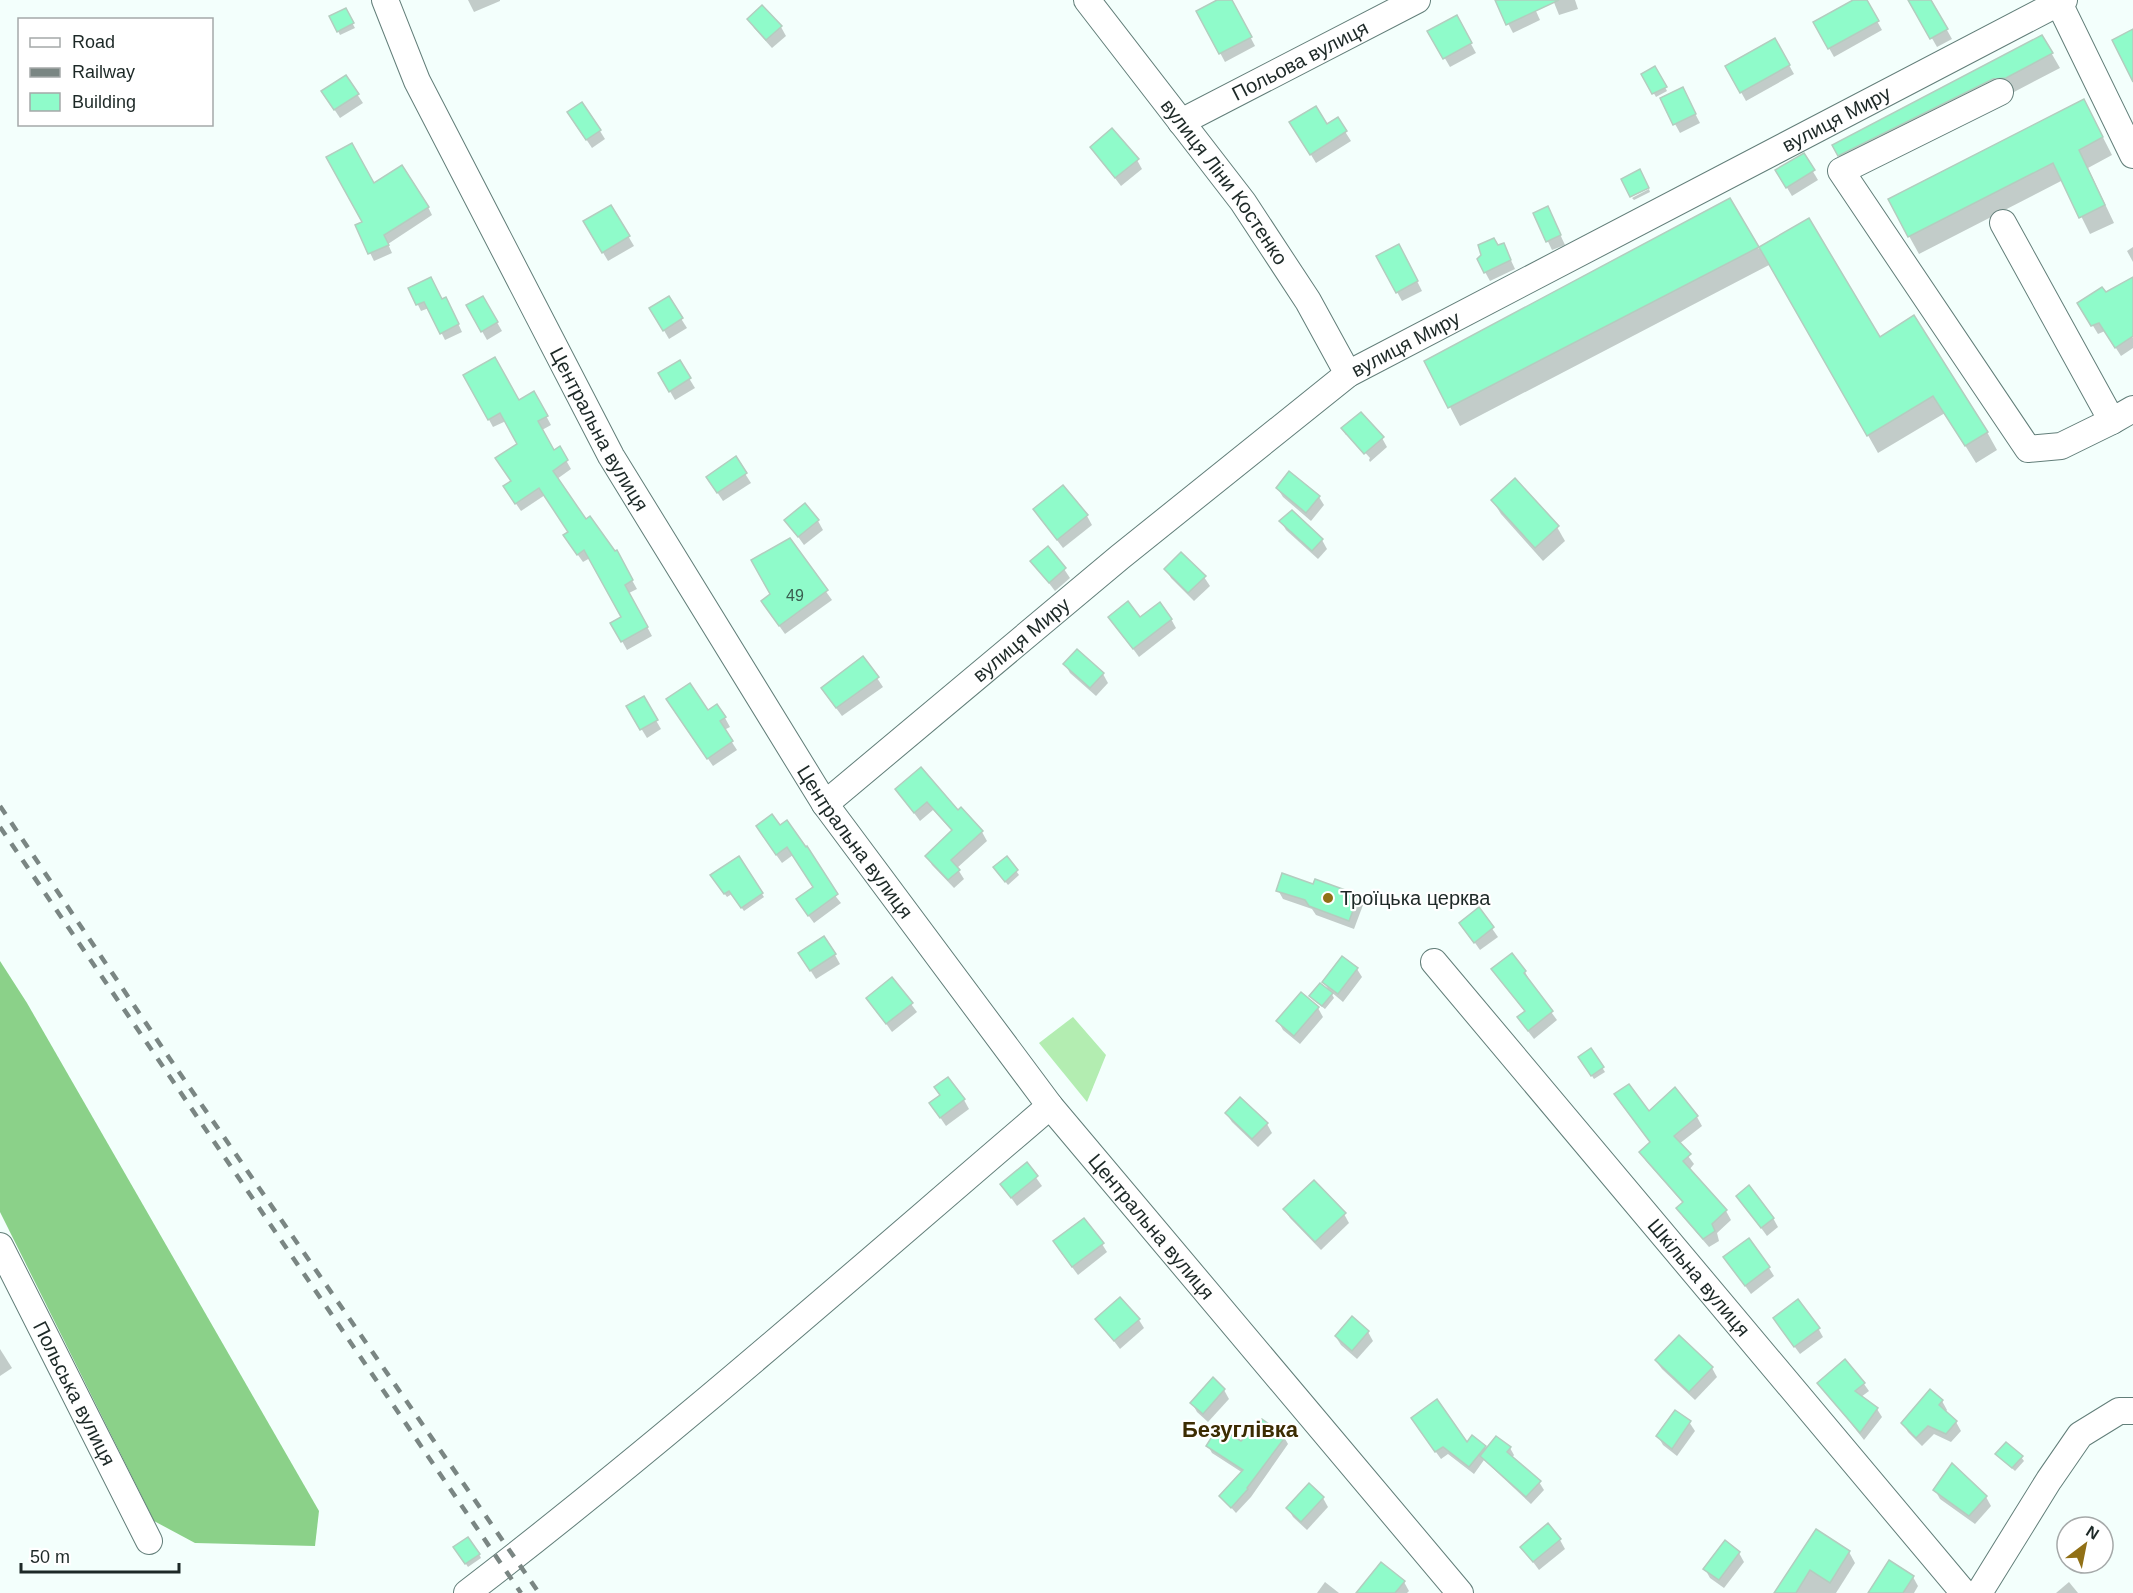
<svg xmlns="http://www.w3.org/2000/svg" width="2133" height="1593" viewBox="0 0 2133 1593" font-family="Helvetica,sans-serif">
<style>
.green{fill:#b3edb1}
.forest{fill:#8bd189}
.shadow{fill:#0003}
.building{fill:#8ffbca;stroke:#b3cdbf;stroke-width:1.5}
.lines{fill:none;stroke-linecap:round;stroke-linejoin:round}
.minor-casing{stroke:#627e79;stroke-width:28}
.minor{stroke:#fff;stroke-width:26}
.rail{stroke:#7a8683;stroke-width:4.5;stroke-dasharray:10 10;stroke-linecap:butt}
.poi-dot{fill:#917016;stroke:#fff;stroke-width:2}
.labels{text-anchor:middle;stroke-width:4.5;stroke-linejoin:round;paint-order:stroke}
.number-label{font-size:16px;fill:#3a5e50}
.street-label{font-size:20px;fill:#1d2927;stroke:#fff}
.poi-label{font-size:20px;fill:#1d2927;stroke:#fff;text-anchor:start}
.quarter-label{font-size:22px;font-weight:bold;fill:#3c2c02;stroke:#fff}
</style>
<rect width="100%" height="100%" fill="#f3fffc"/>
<polygon class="green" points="1073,1017 1106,1055 1087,1102 1039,1043"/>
<polygon class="forest" points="0,961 27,1003 319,1511 315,1546 195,1543 154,1521 0,1212"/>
<g class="shadow">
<polygon points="468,0 500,0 500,1 474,12"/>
<polygon points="1221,0 1231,0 1255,46 1225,62 1198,12"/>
<polygon points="1496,0 1531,0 1540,20 1513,33"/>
<polygon points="1553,0 1575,0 1578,9 1559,15"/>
<polygon points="1856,0 1865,0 1882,30 1834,57 1815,23"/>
<polygon points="1910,0 1930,0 1952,39 1937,47"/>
<polygon points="762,7 781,27 786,36 772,48 754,28 749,19"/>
<polygon points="345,10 355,28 340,35 331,17"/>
<polygon points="1456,17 1476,53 1450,67 1429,31"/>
<polygon points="2042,37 2060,68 2014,92 2002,92 1847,169 1834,145"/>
<polygon points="1775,40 1794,74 1746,101 1727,67"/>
<polygon points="1655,68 1667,91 1656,97 1643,75"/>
<polygon points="357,94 363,103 340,118 328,100"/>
<polygon points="1687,98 1700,123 1680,133 1675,124"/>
<polygon points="2093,118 2112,155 2088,168 2114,223 2090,234 2063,180 1919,254 1909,236"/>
<polygon points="1337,119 1351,141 1316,163 1291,122 1326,126"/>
<polygon points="574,121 600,131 605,139 592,148"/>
<polygon points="1092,148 1137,160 1142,169 1121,186"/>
<polygon points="1803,155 1818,180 1792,196 1777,171"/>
<polygon points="374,185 428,207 432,215 388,244 392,253 374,261 357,226 364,222"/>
<polygon points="1649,189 1650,192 1634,200 1632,198"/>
<polygon points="1730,200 1759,249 1808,220 1879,339 1987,432 1997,450 1976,463 1945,413 1878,453 1771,264 1460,426 1426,361"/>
<polygon points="611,207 634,246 608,261 585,222"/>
<polygon points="1535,214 1552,217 1565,245 1552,250"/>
<polygon points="1498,247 1508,254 1515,269 1490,281 1485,272 1482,255"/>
<polygon points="2133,247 2133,262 2127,251"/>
<polygon points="1404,255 1422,291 1402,301 1397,292"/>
<polygon points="2133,279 2133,315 2122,321 2133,338 2133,348 2121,356 2105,331 2098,334 2079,303 2105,294"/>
<polygon points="410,289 450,306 462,332 445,340 429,308 421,311"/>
<polygon points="483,298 502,331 487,340 468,306"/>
<polygon points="668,298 687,328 669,339 651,308"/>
<polygon points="679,362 695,388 675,400 660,374"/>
<polygon points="465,376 518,402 538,401 551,425 542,430 554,452 559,448 571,469 557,479 586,521 615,553 616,552 637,589 629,593 652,636 627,650 612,623 624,617 590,558 583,562 570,544 570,532 545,495 521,511 510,495 519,444 506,421 493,427"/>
<polygon points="1342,429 1382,438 1387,447 1370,462 1369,460 1370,458 1349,435 1346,435"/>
<polygon points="735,458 751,483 723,501 713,486"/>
<polygon points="1278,489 1319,497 1324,505 1311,521 1283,497"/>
<polygon points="1493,501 1557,527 1565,541 1543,561 1501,514"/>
<polygon points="1034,510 1087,516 1092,525 1063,548"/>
<polygon points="786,520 818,521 823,530 804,545"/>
<polygon points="1281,521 1322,540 1327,549 1318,559 1286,530"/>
<polygon points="789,540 832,600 785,634 768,610"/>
<polygon points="1032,561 1064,569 1070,578 1055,591"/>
<polygon points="1166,569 1204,577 1210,586 1194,601 1171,578"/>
<polygon points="1110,617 1171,619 1176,628 1139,657"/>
<polygon points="1065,664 1103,674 1108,683 1096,696 1070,673"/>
<polygon points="877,678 883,687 842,716 828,697"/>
<polygon points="643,698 661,729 647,738 628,707"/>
<polygon points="673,708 707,712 725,718 730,727 724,730 737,750 713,766"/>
<polygon points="897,790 958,812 961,809 982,832 987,841 957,868 964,879 954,888 932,865 927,856 953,832 933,810 920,821"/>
<polygon points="772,817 841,903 814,923 803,908 815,888 793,855 782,863 762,835"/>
<polygon points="739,858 764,897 744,911 732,894 727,897 714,880"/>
<polygon points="1007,858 1019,875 1008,885 997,871"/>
<polygon points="1314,886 1358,896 1363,905 1354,929 1316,915 1312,909 1283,899 1278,890"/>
<polygon points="1479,910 1498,937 1480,950 1461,923"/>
<polygon points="835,955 840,964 816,979 805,962"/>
<polygon points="1357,969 1362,977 1343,1002 1330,991 1334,998 1325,1009 1313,1000 1311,996 1331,994 1324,982"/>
<polygon points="1493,969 1525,972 1530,981 1529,982 1557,1020 1534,1039 1524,1026 1525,1012"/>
<polygon points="868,998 911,1004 917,1012 892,1032"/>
<polygon points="1318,1008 1323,1017 1300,1044 1283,1030 1278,1021"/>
<polygon points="1591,1050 1605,1072 1594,1079 1580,1058"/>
<polygon points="964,1100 969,1109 946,1126 931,1104"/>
<polygon points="1226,1113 1267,1124 1272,1133 1258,1147 1232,1122"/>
<polygon points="1649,1113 1697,1117 1702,1126 1679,1144 1694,1164 1689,1170 1726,1211 1731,1220 1717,1233 1719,1241 1709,1247 1683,1217 1678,1208 1683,1203 1646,1161 1641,1152 1651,1143"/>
<polygon points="1027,1165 1042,1186 1017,1206 1002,1185"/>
<polygon points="1738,1196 1773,1218 1778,1227 1767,1236"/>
<polygon points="1285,1210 1344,1214 1349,1223 1321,1250 1290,1218"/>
<polygon points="1102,1244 1107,1252 1078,1275 1060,1251"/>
<polygon points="1725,1258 1769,1268 1774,1276 1751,1294"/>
<polygon points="1097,1319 1139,1320 1144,1328 1120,1349"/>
<polygon points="1780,1327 1818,1328 1823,1337 1800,1354"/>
<polygon points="1368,1332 1373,1341 1357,1359 1341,1345 1336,1337"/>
<polygon points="0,1349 12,1368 0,1376"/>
<polygon points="1656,1361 1712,1368 1717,1377 1695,1400 1662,1369"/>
<polygon points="1213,1379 1224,1390 1229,1399 1208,1422 1197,1412 1192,1403"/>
<polygon points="1819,1383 1864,1384 1869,1391 1861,1397 1877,1409 1882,1417 1864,1440"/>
<polygon points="1942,1401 1947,1410 1945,1413 1956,1422 1961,1431 1951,1442 1934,1434 1922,1446 1908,1432 1903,1423"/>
<polygon points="1689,1422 1695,1431 1677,1456 1663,1445 1658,1436"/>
<polygon points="1417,1426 1467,1444 1485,1447 1487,1450 1510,1448 1514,1455 1512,1458 1539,1482 1544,1490 1531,1504 1484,1460 1474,1474 1448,1454 1441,1459"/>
<polygon points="1284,1437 1288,1444 1251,1497 1236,1513 1221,1496 1243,1473 1212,1453 1208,1446"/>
<polygon points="1997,1454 2021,1457 2024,1461 2015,1471"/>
<polygon points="1309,1485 1323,1498 1328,1507 1307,1530 1293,1517 1288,1508"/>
<polygon points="1935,1490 1986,1497 1991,1506 1975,1524 1940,1499"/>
<polygon points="1816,1531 1849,1552 1855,1563 1836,1593 1776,1593"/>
<polygon points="1560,1540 1565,1549 1539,1570 1522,1547"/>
<polygon points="457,1551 479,1554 481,1558 468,1567"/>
<polygon points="1739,1553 1744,1562 1724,1588 1710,1578 1705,1569"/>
<polygon points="1913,1577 1918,1586 1914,1593 1870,1593"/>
<polygon points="1325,1582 1339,1593 1317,1593"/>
<polygon points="1404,1582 1409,1591 1407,1593 1358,1593"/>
<polygon points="2069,1582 2078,1593 2056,1593"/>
</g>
<g class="building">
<polygon points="1217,0 1232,0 1252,37 1219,54 1196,11"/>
<polygon points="1495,0 1559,0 1506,25"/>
<polygon points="1853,0 1867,0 1879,21 1828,49 1813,22"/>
<polygon points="1908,0 1931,0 1948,29 1930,39"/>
<polygon points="762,5 782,26 766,40 747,19"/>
<polygon points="346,8 354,23 337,32 329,16"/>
<polygon points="1457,15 1472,43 1443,59 1427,31"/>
<polygon points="2133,29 2133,82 2112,40"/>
<polygon points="2042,35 2053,53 2006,78 1993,79 1838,156 1832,145"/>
<polygon points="1775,38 1790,65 1740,93 1725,66"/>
<polygon points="1655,66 1667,87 1652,94 1641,74"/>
<polygon points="346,75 359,94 334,110 321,91"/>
<polygon points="1683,87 1696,114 1673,125 1660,98"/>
<polygon points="2084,99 2103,137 2079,150 2105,205 2079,218 2053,163 1908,237 1888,199"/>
<polygon points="582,102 601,130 586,140 567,112"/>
<polygon points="1316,106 1327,124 1338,117 1347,131 1310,155 1289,122"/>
<polygon points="1112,128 1139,159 1115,178 1090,147"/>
<polygon points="352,143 374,183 402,165 429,207 384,235 389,245 368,254 355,225 362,222 326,157"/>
<polygon points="1804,153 1815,170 1786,188 1775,170"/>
<polygon points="1640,169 1649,188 1630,197 1621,179"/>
<polygon points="1730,198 1759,247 1448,408 1424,361"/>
<polygon points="611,205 630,236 602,253 583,221"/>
<polygon points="1548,206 1561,235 1546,242 1533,213"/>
<polygon points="1809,218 1880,337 1914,315 1988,432 1965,446 1933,396 1867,436 1759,247"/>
<polygon points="1494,238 1498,245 1504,243 1511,260 1484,273 1477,259 1481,255 1478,245"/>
<polygon points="1399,244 1418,281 1396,293 1376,256"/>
<polygon points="431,277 442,299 446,297 459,324 440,334 424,302 416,305 408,288"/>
<polygon points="2133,277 2133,336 2115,348 2099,323 2091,326 2077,303 2102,287 2106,292"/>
<polygon points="483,296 498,322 481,332 466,305"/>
<polygon points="669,296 683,318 663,331 649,308"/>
<polygon points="495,357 519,400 534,391 548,416 538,421 554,450 560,446 568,460 553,471 586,519 590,516 615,551 617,550 633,580 625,585 648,627 621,642 610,623 621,617 584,550 577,555 563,535 568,532 539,488 515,504 503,486 511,481 495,458 517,444 500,413 488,420 463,375"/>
<polygon points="680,360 691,378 669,392 658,373"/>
<polygon points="1361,412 1384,437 1364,454 1341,428"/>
<polygon points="736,456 747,473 717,493 706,477"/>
<polygon points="1289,471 1320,496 1306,513 1276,488"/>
<polygon points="1515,478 1559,526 1535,548 1491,500"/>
<polygon points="1063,485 1088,515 1057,540 1033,509"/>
<polygon points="805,503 819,520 798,537 784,520"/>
<polygon points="1292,510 1323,539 1312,551 1279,521"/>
<polygon points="790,538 828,590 779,626 761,601 770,594 751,560"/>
<polygon points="1048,546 1066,568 1049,583 1030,561"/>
<polygon points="1181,552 1206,576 1188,593 1164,569"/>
<polygon points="1128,601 1140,617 1160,602 1172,619 1133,649 1108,617"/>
<polygon points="1077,649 1104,673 1090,688 1063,664"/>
<polygon points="863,656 879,677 836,708 821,688"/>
<polygon points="690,683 708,710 717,704 726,717 720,721 733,741 707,759 666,699"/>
<polygon points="644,696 658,720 640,730 626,706"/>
<polygon points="921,767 958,810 961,807 983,831 951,860 960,870 948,880 925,856 952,830 927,802 914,813 895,789"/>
<polygon points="772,814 780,825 787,820 806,847 807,846 838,894 808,916 796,899 813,887 787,847 776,855 756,826"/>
<polygon points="739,856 763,893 741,908 729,891 724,894 710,875"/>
<polygon points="1007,856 1018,870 1005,882 993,867"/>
<polygon points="1282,873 1313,884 1315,879 1359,895 1349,921 1309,906 1305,900 1276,891"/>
<polygon points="1479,907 1494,927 1474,943 1459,923"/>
<polygon points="824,936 836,954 810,971 798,953"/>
<polygon points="1512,953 1526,971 1524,973 1553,1011 1528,1031 1517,1017 1525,1011 1491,969"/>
<polygon points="1342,956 1358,968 1338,994 1322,982"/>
<polygon points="892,977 913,1003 886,1024 866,998"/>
<polygon points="1320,983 1333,993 1322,1006 1309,996"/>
<polygon points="1301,992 1319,1007 1294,1036 1276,1021"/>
<polygon points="1591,1048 1604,1067 1591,1076 1578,1057"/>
<polygon points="948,1077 965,1099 940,1118 929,1103 940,1095 934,1087"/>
<polygon points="1629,1084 1649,1111 1675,1087 1698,1116 1674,1136 1691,1154 1683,1161 1727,1210 1712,1224 1715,1231 1703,1239 1676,1208 1683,1202 1639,1152 1650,1142 1614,1094"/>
<polygon points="1240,1097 1268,1123 1252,1139 1225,1113"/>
<polygon points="1027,1162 1038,1176 1011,1198 1000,1184"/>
<polygon points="1314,1180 1346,1213 1315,1242 1283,1209"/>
<polygon points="1749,1185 1774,1218 1761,1228 1736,1196"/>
<polygon points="1084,1218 1104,1243 1072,1267 1053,1241"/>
<polygon points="1749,1238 1770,1267 1745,1286 1723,1257"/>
<polygon points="1120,1297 1140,1319 1114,1341 1095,1319"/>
<polygon points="1798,1299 1820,1328 1794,1347 1773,1318"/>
<polygon points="1352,1316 1369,1331 1352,1351 1335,1336"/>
<polygon points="1679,1335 1713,1367 1689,1392 1655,1360"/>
<polygon points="1845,1359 1865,1383 1855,1391 1878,1408 1860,1433 1817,1383"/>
<polygon points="1213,1377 1225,1389 1203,1414 1190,1403"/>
<polygon points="1930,1389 1943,1400 1939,1405 1957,1421 1946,1434 1928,1426 1916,1438 1901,1423"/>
<polygon points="1437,1399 1467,1442 1472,1435 1486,1446 1469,1467 1443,1447 1435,1452 1411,1418"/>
<polygon points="1675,1410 1691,1421 1672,1449 1656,1436"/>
<polygon points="1262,1419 1286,1436 1247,1488 1248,1489 1231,1508 1219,1496 1243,1470 1206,1446 1218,1427 1241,1441"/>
<polygon points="1496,1436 1511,1447 1507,1452 1541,1481 1526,1497 1480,1456"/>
<polygon points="2006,1442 2023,1456 2012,1468 1995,1454"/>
<polygon points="1952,1463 1987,1496 1969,1516 1933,1490"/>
<polygon points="1309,1483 1324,1497 1301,1522 1286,1508"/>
<polygon points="1548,1523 1561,1539 1533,1562 1520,1547"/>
<polygon points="1816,1529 1850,1551 1830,1583 1810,1570 1796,1593 1774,1593"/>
<polygon points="468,1537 480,1554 465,1564 453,1547"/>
<polygon points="1725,1540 1740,1552 1719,1580 1703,1569"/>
<polygon points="1889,1560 1914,1576 1903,1593 1868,1593"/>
<polygon points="1381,1562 1405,1581 1395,1593 1356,1593"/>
</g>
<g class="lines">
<g class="minor-casing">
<g id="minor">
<path id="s1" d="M385,0L417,81L611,456L825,804L1050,1106L1460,1593"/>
<path id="s2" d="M1087,0L1243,202L1308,301L1348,374"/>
<polyline points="2059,3 2133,155"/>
<polyline points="2000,92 1841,171 2028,449 2061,446 2112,421"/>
<path id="s3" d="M1181,122L1417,0"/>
<polyline points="2003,223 2112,421 2133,409"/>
<path id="s4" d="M825,804L1120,557L1348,374L2064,0"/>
<path id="s5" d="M1434,962L1964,1593"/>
<path id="s6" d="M0,1246L149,1541"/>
<path d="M467,1593C668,1439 858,1270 1050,1106"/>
<polyline points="1979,1593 2049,1480 2080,1435 2119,1411 2133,1411"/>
</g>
</g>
<use href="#minor" class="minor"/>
<g class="rail">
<polyline points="0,806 170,1059 539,1593"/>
<polyline points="0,827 521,1593"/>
</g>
</g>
<circle class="poi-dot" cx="1328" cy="898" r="6"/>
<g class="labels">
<g class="number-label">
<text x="795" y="601">49</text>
</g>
<g class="street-label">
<text dy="7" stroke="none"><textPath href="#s3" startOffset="134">Польова вулиця</textPath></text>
<text dy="7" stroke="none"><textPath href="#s4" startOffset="1228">вулиця Миру</textPath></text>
<text dy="7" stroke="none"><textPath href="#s2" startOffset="228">вулиця Ліни Костенко</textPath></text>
<text dy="7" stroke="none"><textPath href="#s4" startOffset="742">вулиця Миру</textPath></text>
<text dy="7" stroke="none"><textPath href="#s1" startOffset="480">Центральна вулиця</textPath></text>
<text dy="7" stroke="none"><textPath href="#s4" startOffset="256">вулиця Миру</textPath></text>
<text dy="7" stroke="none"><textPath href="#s1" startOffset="966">Центральна вулиця</textPath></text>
<text dy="7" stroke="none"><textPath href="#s1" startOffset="1452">Центральна вулиця</textPath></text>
<text dy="7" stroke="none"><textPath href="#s5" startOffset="412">Шкільна вулиця</textPath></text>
<text dy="7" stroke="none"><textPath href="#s6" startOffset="165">Польська вулиця</textPath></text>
</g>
<g class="poi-label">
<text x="1340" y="905">Троїцька церква</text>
</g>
<g class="quarter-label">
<text x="1240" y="1437">Безуглівка</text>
</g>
</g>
<rect x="18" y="18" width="195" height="108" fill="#ffffff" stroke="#a5a9a9" stroke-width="1.5"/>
<rect x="30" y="38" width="30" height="9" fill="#ffffff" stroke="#a5a9a9" stroke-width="1.5"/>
<text x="72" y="48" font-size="18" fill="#1d2927">Road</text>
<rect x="30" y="68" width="30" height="9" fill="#7a8683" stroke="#a5a9a9" stroke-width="1.5"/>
<text x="72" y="78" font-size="18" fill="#1d2927">Railway</text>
<rect x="30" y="93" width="30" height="18" fill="#8ffbca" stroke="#a5a9a9" stroke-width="1.5"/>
<text x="72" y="108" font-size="18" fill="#1d2927">Building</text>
<g transform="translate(2085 1545) rotate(32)"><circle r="28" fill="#ffffff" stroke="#a5a9a9" stroke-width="1.5"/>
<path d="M0-4.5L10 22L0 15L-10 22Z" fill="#917016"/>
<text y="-9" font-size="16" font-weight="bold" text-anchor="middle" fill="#1d2927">N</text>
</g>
<path d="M21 1563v9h158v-9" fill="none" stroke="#1d2927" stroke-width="3"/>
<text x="30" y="1563" font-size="18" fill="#1d2927" stroke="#ffffff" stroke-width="4.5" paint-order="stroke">50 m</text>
</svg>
